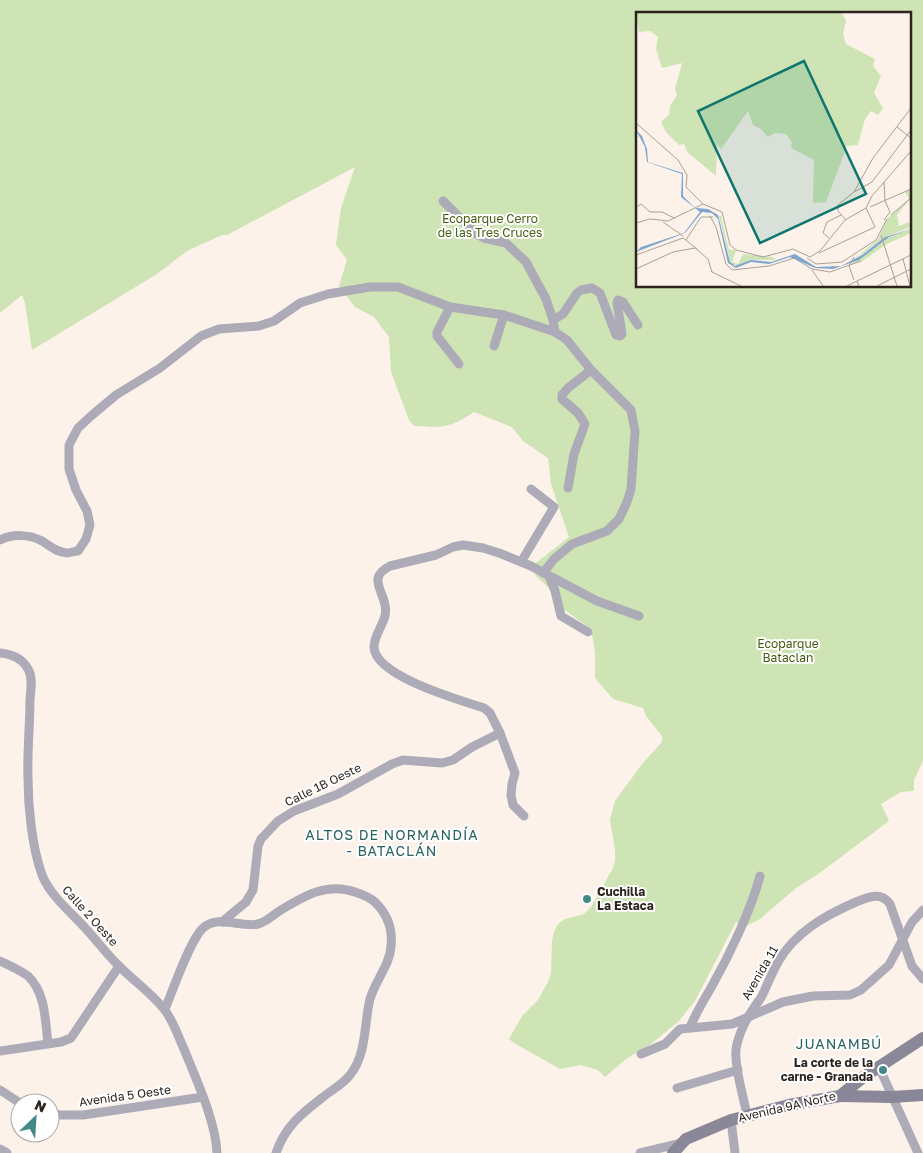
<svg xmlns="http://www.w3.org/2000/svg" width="923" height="1153" viewBox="0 0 923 1153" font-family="'Golos Text',sans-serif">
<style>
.green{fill:#cee4b4;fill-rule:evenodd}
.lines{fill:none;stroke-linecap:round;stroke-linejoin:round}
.street{stroke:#acabb7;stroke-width:9}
.secondary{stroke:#898798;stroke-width:12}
.poi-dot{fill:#428a88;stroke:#fff;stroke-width:2}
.labels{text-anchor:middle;stroke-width:4;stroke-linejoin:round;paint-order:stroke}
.park-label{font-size:12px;fill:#435e11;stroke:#fff}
.street-label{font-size:12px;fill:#2d241d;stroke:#fff}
.poi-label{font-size:12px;font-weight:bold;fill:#2d241d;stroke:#fff;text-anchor:start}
.neighbourhood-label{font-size:14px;letter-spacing:1px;fill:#286261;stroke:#fff}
.inset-road{fill:none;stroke:#a9a098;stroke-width:1}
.view{fill:#0f766e;fill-opacity:0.15;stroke:#0f766e;stroke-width:2.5}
.inset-edge{fill:none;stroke:#2d241d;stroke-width:2.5}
</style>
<rect width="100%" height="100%" fill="#fcf2ea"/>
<path class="green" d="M0,0H923V761L914,780V791L901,792L881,804L889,821L817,875L796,888L760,919L746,926L736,922L695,1001L679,1021L651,1044L626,1059L605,1077L598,1070L581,1065L560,1069L514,1043L509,1039L522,1016L538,1000L548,982L551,974L552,941L554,932L558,924L565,919L584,914L591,907L613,868L615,861V850L610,820L615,801L642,764L662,742V736L646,716L643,708L613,699L595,678V652L591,629L566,611L557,610L551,590L535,575L536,563L569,537L551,484L548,458L523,441L512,427L474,412C450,428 442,428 414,426L409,420L391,372L389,337L374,317L355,307L339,286L347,260L336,245L341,208L355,167L227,235H222L187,251L157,274L32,350L25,303L22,295L0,313ZM637,14H909V286H637Z"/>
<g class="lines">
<g class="street">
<polyline points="443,201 475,233 484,238 506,243 526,262 546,299 553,320 555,332"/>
<polyline points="450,307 437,332 437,336 459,364"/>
<polyline points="553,320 563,314 577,293 581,290 592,288 600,293 616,335 620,336 622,334 617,303 618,300 623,302 638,325"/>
<polyline points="494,346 504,315"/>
<polyline points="568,488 574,454 585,424 578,413 562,399 562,395 568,388 591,370"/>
<path d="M0,540C12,534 29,534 42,541C50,546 56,552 67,553C70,553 75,551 78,551L86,539L90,525L87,511L76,490L69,469V445L78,428L91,416L116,395L160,368L201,336L219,329L259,326L274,321L300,303L328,294L370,287H398L450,307L504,315L555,332L567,340L591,370L631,410L635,431L631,489L627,502L619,519L607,531L572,544L554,559L543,573"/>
<polyline points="521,562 554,507 531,489"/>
<polyline points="549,576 555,591 561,616 588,632"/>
<path d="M0,653C11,654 22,658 28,669C33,677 31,689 30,699C30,725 27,752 28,778C28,807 32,847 42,875C51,897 72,913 87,930C98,942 108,956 120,967C134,981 151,993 164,1009C173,1020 178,1036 184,1049C196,1079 216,1122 217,1153"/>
<path d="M524,816L513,805L511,795L512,784L515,773L500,733L490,713L484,708C460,700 377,677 374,648C373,633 389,621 385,605C382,589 368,577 390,566L436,555L453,547L463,545L483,548L499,553L531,566L597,601L639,616"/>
<polyline points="222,922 246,902 253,890 258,846 261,839 278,821 294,811 338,794 392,764 403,760 442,763 453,760 472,747 500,733"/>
<path d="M0,961C9,965 20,970 28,976C46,993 45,1021 48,1043"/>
<path d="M165,1009C173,990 190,940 203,928C218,914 241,928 258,924C266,922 274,914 281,910C304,896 327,882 355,892C361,894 369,897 375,902C387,914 393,929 391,946C390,965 375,981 370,999C364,1023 367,1054 350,1075C344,1083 335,1088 327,1094C304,1112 286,1124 276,1153"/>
<path d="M690,1027C696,1013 704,1000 712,986C729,956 751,910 760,876"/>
<polyline points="0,1051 61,1042 71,1038 119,966"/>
<polyline points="641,1054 665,1044 680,1029 732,1024 783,1002 813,996 850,995 861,990 889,965 912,922 923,910"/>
<polyline points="879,1067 918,1153"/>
<polyline points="677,1088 738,1070"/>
<polyline points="0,1090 20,1103"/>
<polyline points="50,1113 60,1115 83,1115 203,1097"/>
<path d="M747,1115C744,1099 732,1059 737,1044C739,1036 743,1026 747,1019C751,1011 757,1004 762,996C767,985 772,973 778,962C795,932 826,915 856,902C868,897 881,891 890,904L912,966L923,979"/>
<polyline points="731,1120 735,1153"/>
<polyline points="0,1149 7,1153"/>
<polyline points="640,1153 682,1143"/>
</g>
<g class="secondary">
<polyline points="840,1096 892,1097 923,1095"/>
<polyline points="673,1153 686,1139 731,1120 789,1105 840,1096 862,1078 923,1038"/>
</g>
</g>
<g class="poi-dot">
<circle cx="587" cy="899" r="5"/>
<circle cx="883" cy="1070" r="5"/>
</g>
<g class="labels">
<g class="park-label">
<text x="490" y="223">Ecoparque Cerro<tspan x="490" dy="14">de las Tres Cruces</tspan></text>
<text x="788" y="648">Ecoparque<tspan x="788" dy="14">Bataclan</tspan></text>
</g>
<g class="street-label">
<text transform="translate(323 785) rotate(-26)" y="4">Calle 1B Oeste</text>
<text transform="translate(90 916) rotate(48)" y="4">Calle 2 Oeste</text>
<text transform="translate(760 973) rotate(-60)" y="4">Avenida 11</text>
<text transform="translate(125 1096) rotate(-8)" y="4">Avenida 5 Oeste</text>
<text transform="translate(787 1107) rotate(-13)" y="4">Avenida 9A Norte</text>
</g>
<g class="poi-label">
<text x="597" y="896">Cuchilla<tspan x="597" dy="14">La Estaca</tspan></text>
<text x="873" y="1067" text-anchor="end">La corte de la<tspan x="873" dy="14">carne - Granada</tspan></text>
</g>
<g class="neighbourhood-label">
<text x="392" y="840">ALTOS DE NORMANDÍA<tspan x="392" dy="16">- BATACLÁN</tspan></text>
<text x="839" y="1049">JUANAMBÚ</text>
</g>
</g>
<g transform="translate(636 12)">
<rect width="275" height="275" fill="#fcf2ea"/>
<path d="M0,1H206L210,9L207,22L210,32L239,47L237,54L245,64L238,81L247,96L242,103L235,99L229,107L222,133L211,134L190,190L177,191L178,148L155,136L156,130L150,122L139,121L132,125L125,117L117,113L112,99L85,137L81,132L80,164L51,140L48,132L43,133L30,120L25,110L33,103L34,94L41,83L39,77L46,51L26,56L20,37L22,25L14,19L3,20ZM275,177V191L273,188L261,203L263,214L273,210L275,215L249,225L215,250L242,227L251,207L273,187L269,180ZM83,204H85L93,238H100L96,250L102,252L107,242L137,245L140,248H115L101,254L95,252ZM275,217V221L249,233L225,250L215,252L253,225Z" fill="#cee4b4"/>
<path d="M0,118L6,124L11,137L12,150L47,161V184L59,196L72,197L82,203L94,250L99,254L115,248L135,250L159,242L180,255L205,254L226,243L249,225L275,217L253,225L223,248L197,257L179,256L154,245L133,252L115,250L100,256L92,251L82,207L76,201L66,200L49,221L0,240L5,235L48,221L64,200L45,185L46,162L11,150L9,135Z" fill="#7ea6d0"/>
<path class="inset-road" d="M0,111L42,148L51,163L50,175L67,192M261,115L275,126M218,180L236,170L275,118M0,195L5,192L14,200H26L38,206M234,195L275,177M230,196L236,184L275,139M255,203L275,186M74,204L80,215L90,252L96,258L133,254L158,246L176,257L194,260L225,249M210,208L202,199V193L218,180L237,146L275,96M248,208L254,200L249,189L248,170M27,210L47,224M0,211L14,207L32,209L67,192L86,200L94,233L100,238L127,245L157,237L174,245L184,239L209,208L230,196M245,223L261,274M193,226L187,221L191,210L205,203M50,228L65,205H77M183,241L239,215L230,196M0,243L47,226L61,237M218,245L213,254L218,268M171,246L180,252L206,250L240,228L251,207M267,247L274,274M0,257L37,240L59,236L72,247L76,260L105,274M176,258L187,274M221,269L275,243M211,274L221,269L223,274M241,274L275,257"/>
<path class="view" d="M168,49L230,182L124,231L62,99Z"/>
<rect width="275" height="275" class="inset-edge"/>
</g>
<g transform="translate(35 1118) rotate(25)"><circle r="24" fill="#ffffff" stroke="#aba7a5"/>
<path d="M0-4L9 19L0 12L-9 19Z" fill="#428a88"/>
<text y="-8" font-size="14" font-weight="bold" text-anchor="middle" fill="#2d241d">N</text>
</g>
</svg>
